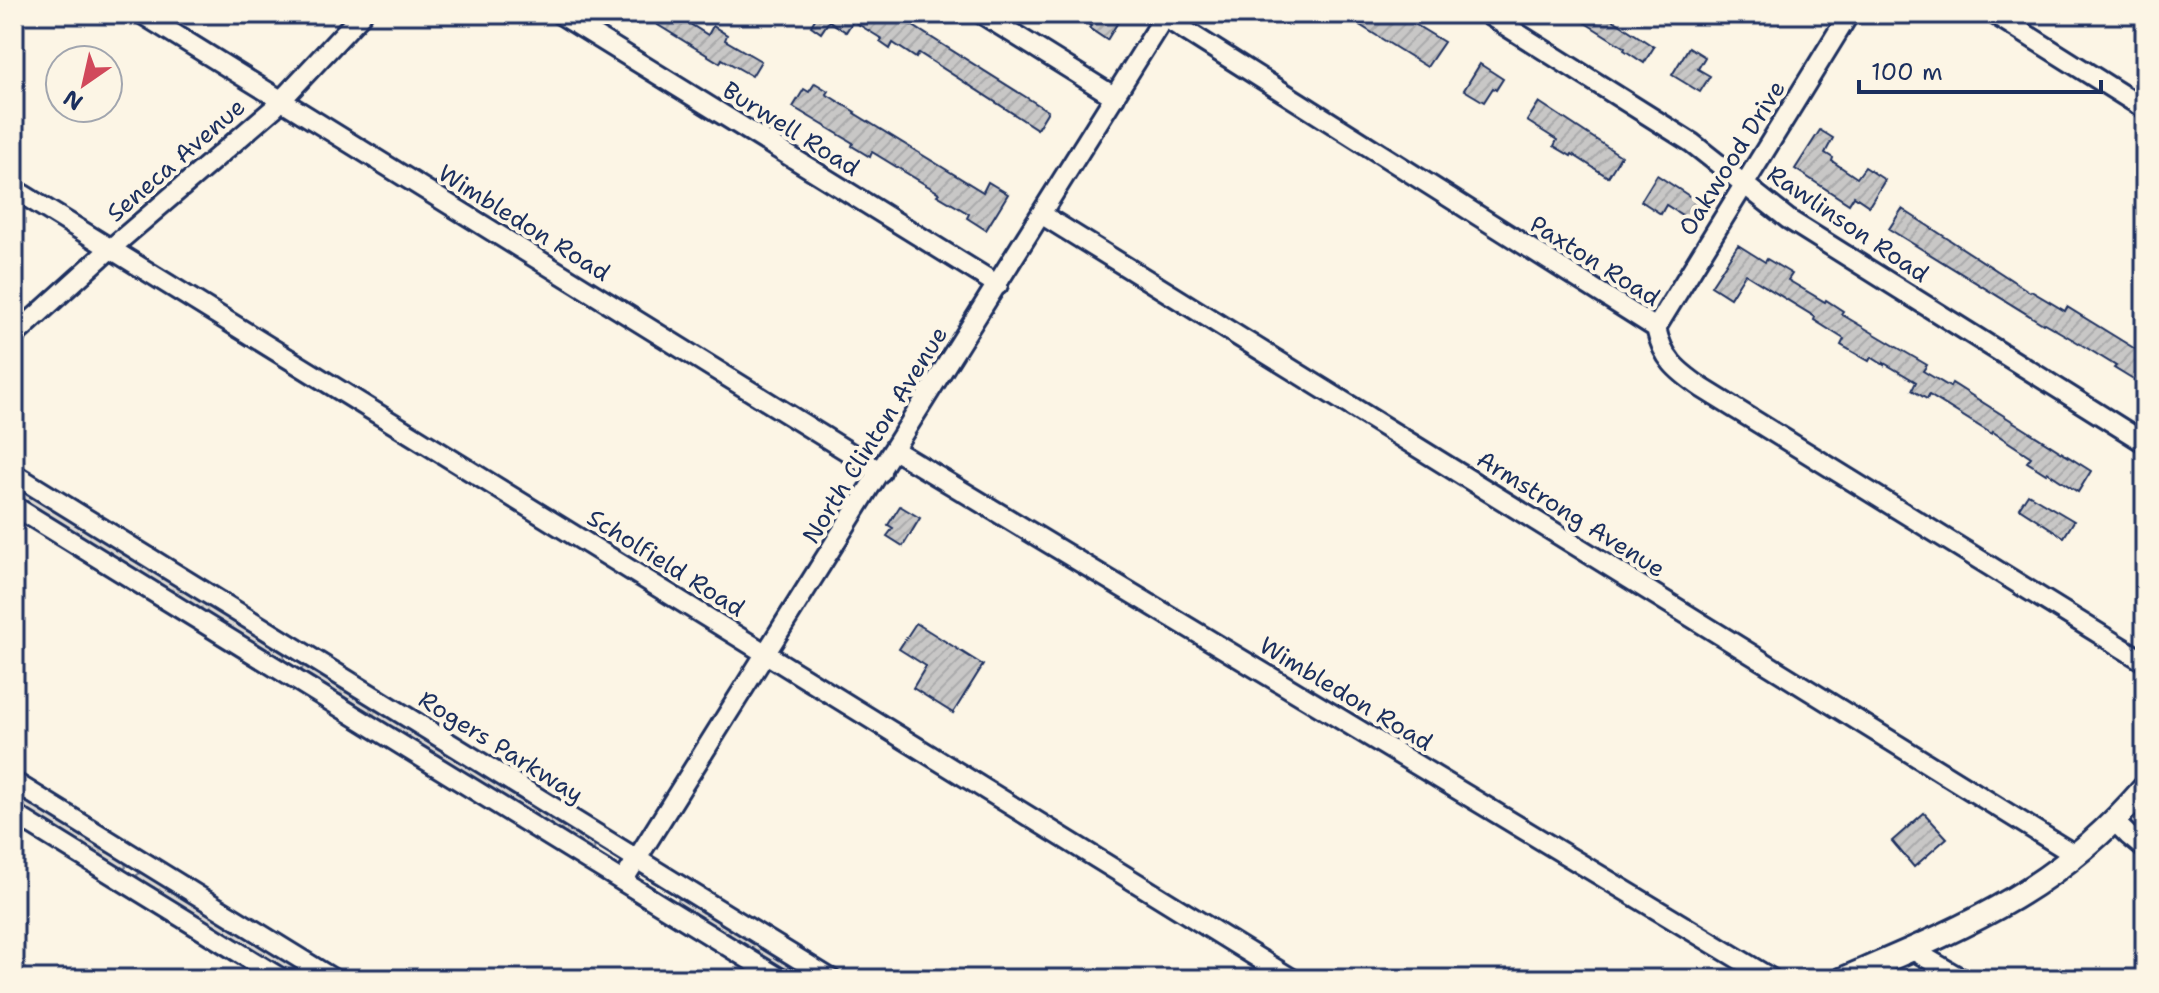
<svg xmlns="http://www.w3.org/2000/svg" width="2159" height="993" viewBox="0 0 2159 993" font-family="'Shantell Sans',sans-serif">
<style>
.grass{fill:url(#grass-tufts);stroke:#7d8599;stroke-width:2}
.building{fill:url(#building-hatch);stroke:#1b2f5e;stroke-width:2}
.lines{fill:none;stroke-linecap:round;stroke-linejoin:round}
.minor-casing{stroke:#1b2f5e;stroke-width:24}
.major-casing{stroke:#1b2f5e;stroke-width:28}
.minor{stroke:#fcf5e5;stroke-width:18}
.major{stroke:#fcf5e5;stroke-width:22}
.labels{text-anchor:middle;stroke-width:8;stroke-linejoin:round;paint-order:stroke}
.street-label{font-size:24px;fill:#1b2f5e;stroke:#fcf5e5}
</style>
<defs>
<pattern id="grass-tufts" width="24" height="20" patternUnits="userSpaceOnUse" patternTransform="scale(2)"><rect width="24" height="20" fill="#dfdbd4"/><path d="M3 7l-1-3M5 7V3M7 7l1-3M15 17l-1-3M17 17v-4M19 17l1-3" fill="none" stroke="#bfbcb8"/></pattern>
<pattern id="building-hatch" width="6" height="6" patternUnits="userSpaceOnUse" patternTransform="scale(2)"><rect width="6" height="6" fill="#c8c7c6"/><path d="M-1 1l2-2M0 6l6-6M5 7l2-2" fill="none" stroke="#ababac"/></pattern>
</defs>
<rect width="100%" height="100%" fill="#fcf5e5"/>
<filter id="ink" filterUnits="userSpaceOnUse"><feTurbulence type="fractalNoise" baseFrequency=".0125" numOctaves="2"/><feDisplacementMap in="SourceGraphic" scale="16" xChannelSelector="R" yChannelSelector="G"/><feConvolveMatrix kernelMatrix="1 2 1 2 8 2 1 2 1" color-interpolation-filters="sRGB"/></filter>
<g filter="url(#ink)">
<g class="grass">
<polygon points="14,482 285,652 284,659 278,660 14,497"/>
<polygon points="305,664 595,842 594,851 592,852 300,672"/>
<polygon points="14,791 124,860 126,867 122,870 14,806"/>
<polygon points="142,872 320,979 295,979 140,884 137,875"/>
<polygon points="681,897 685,897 818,979 794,979 679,908 677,901"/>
</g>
<g class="building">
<polygon points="640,14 674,14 708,35 713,26 727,35 725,40 761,61 752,76 722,59 720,63"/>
<polygon points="818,14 894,14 1048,111 1037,129 919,53 916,58 893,43 890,49 880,42 882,39 853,21 846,32 829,21 821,33 811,26"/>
<polygon points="1072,14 1123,14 1107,40 1089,28 1091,26"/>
<polygon points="1342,14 1398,14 1444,42 1427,67"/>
<polygon points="1571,14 1604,14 1654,47 1644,63 1624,50 1625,48"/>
<polygon points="1689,47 1705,57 1698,69 1710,76 1700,92 1672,75"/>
<polygon points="1480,64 1503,79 1496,90 1493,88 1484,102 1464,90"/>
<polygon points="815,83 828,91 826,94 855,112 854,113 983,192 988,182 1008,194 986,230 967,218 969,214 937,195 939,193 872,152 870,157 852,146 853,143 793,107 804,89 809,92"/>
<polygon points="1539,102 1621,156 1608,177 1572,154 1571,156 1554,146 1557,140 1527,121"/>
<polygon points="1820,130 1833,138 1825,153 1833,158 1832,161 1857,178 1865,167 1885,180 1869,206 1854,196 1849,204 1795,169"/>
<polygon points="1657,175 1700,203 1690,220 1666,205 1661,214 1641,201"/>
<polygon points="1902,209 2030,292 2031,291 2065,311 2067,307 2145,355 2145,365 2135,381 2114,368 2116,366 2077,342 2044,323 2043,324 1889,229"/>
<polygon points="1738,245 1765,262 1767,259 1792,274 1788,280 1825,302 1826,300 1843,311 1841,314 1927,365 1923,371 1950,387 1952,383 2091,471 2078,492 2047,472 2046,474 2027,462 2031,457 1993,432 1992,434 1929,395 1927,399 1912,390 1916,382 1884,363 1884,365 1871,357 1869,361 1841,345 1844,339 1814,320 1815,317 1745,274 1730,298 1711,286"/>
<polygon points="2028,494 2074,521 2064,537 2019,508"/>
<polygon points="900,506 920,518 903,546 887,536 893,528 888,525"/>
<polygon points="916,623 983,665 953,713 913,688 926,666 899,649"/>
<polygon points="1924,813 1947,838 1914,867 1892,841"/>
</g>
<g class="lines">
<g class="minor-casing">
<g id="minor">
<polyline points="142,14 881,472"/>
<polyline points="560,14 998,285"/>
<polyline points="982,14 1115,97"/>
<polyline points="1487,14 1692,143 1788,219 2145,443"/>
<polyline points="1994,14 2145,109"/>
<path d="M1164,17L1656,328C1663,359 1676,370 1702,388L2145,662"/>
<polyline points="14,189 1292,979"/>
<polyline points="1041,214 2075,855"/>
<polyline points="1656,328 1849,14"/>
<polyline points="14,336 110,249 273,109 362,14"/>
<polyline points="894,450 1772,979"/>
<polyline points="14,474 831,979"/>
<polyline points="14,506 781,979"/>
<polyline points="14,782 333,979"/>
<polyline points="14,814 282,979"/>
<polyline points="2113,820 2128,835 2145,849"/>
<polyline points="623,881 1166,14"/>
<polyline points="1911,949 1962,979"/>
</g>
</g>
<g class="major-casing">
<path id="major" d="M1843,979C1901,954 1960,930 2014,898C2063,869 2109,829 2145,787"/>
</g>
<use href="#minor" class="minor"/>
<use href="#major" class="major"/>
</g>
</g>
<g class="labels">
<g class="street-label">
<text transform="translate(791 129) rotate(32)" y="8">Burwell Road</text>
<text transform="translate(1732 158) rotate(-58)" y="8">Oakwood Drive</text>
<text transform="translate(176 160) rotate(-41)" y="8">Seneca Avenue</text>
<text transform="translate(524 223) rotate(32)" y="8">Wimbledon Road</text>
<text transform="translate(1848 224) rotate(34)" y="8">Rawlinson Road</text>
<text transform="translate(1595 261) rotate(32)" y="8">Paxton Road</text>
<text transform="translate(875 435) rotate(-58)" y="8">North Clinton Avenue</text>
<text transform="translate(1571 514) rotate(32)" y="8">Armstrong Avenue</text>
<text transform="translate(666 563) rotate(32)" y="8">Scholfield Road</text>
<text transform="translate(1346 694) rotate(31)" y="8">Wimbledon Road</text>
<text transform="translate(501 747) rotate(32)" y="8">Rogers Parkway</text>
</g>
</g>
<rect width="2159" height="993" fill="none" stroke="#fcf5e5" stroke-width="48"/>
<rect x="24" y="24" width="2111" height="945" fill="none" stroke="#1b2f5e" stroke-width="3" filter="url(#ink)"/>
<g transform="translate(84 84) rotate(214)"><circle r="38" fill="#fcf5e5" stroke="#a2a6af" stroke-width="2"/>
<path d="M0-6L14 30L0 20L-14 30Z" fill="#d1495b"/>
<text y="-12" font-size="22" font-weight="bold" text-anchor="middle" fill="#1b2f5e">N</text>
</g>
<path d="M1859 80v12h242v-12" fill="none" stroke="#1b2f5e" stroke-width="4"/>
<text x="1871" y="80" font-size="24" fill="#1b2f5e" stroke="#fcf5e5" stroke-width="6" paint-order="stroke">100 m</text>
</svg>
